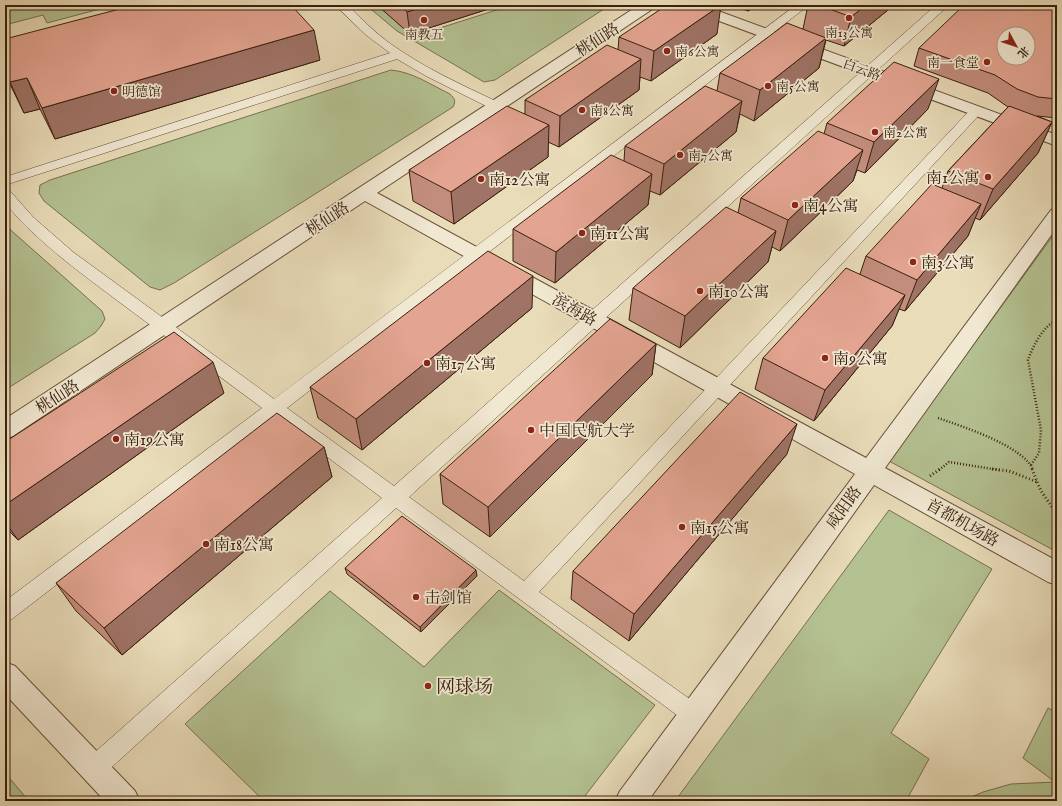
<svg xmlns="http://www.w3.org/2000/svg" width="1062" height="806" viewBox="0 0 1062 806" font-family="'IM FELL English','Noto Serif SC',serif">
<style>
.green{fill:#b4c191;stroke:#77704f}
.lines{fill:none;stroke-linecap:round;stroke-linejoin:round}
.lane-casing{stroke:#664f38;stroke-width:1}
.street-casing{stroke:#664f38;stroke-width:2}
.path-far1{stroke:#3a200d;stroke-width:2.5;stroke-dasharray:1 2;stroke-linecap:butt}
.path{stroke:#3a200d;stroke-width:3;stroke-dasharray:1 2.5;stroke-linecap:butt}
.lane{fill:#f1e8d2;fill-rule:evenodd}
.street{fill:#f1e8d2;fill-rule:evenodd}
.wall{fill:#c38d7d;stroke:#3a200d}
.shaded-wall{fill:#9f7366;stroke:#3a200d}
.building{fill:#e3a491;stroke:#3a200d;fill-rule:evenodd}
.poi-dot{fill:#8f2418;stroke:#f1e8d2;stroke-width:1.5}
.labels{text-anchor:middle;stroke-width:3.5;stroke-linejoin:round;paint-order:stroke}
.far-poi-label{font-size:13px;fill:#3a200d;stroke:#f1e8d2;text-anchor:start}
.far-street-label{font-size:13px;fill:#3a200d;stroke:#f1e8d2}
.street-label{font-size:16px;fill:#3a200d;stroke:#f1e8d2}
.poi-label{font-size:16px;fill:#3a200d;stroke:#f1e8d2;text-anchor:start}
.near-poi-label{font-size:19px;fill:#3a200d;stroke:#f1e8d2;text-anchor:start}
</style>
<rect width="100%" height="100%" fill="#e9dcb9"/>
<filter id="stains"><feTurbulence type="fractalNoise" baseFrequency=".005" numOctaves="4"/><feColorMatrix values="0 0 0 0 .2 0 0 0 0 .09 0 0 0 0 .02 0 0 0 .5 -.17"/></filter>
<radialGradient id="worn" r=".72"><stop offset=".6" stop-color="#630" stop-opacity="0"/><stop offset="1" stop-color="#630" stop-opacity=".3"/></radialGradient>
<g class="green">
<polygon points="5,5 115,5 47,23 43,15 5,25"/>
<polygon points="366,5 377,5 410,34 418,35 512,5 610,5 495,80 484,82 397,31"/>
<path d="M391,70C413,72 431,85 450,94C455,99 456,101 453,107L174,283L160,290L150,287L44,201L39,193L40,185L50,180Z"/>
<polygon points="5,225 102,311 105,319 101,326 95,333 5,390"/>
<polygon points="1057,230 1057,552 889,461"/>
<polygon points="889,510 992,569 891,733 929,759 906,801 675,801"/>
<polygon points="499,590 655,705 581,801 264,801 185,724 330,591 424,667"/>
<polygon points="1048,708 1057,713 1057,801 962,801 983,792 1011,784 1055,782 1023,758"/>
<polygon points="5,773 29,801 5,801"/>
</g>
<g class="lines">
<g class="lane-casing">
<g id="lane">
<path d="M335,5H347C361,18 373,31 388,42C422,67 462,85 500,103L502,106L500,109H492L426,76L397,59L5,185V177L390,53L366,35Z"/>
<path d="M796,5H809L287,408L394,486L936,5H949L409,497L524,581L972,108H980L982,111L980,114L539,592L701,707L704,714L701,721L693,724L685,721L396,508L102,776L94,779L86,776L83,768L86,760L382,498L274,417L12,619L5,622V601L262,408C215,373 169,339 122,304C81,273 38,243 5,203V190L10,191L33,217L73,252L274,399Z"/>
</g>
</g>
<g class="street-casing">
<g id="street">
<polygon points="639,5 656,5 654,8 377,193 866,458 1051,210 1057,208 1057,227 885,468 1057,561 1057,585 1048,582 874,485 648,801 615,801 620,791 855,474 365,201 13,436 5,439 5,419"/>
<polygon points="682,5 702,5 1057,135 1057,146 684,8"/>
<polygon points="5,662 15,666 135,791 140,801 105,801 5,694"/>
</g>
</g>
<g class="path-far1">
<path d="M938,418C961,426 1024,446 1033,470"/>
<path d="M1031,465L1039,453L1041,430L1028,360C1033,346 1043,326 1057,320"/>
<polyline points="939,470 949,462 999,470"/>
</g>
<g class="path">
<polyline points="992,469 1009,471 1037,482"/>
<polyline points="1032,469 1041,491 1057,514"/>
<polyline points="930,476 940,469"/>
</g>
<use href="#lane" class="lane"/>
<use href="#street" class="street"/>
</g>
<g class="wall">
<polygon points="377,5 501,5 410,34"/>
<polygon points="732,5 757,5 748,11"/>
<polygon points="808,5 894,5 844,46 826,40 819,68 754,121 740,114 736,132 660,195 650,191 648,205 555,283 513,261 513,229 624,161 625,146 717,91 720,73 803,29"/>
<polygon points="1057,5 1057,118 1037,116 1052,122 1038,153 980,220 975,218 968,236 905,311 899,309 892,326 814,421 755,389 763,358 860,274 866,256 942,188 948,171 1008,107 988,93 914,66 919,48"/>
<polygon points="717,34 651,81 640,77 639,90 559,147 548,142 548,157 454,224 413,201 409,170 525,114 525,100 618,50 619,37"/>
<polygon points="5,39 320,60 55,139 40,109 24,113 5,74"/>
<polygon points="928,109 865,173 857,170 853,181 780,251 772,247 768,262 680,348 629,320 633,288 738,213 741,198 824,134 827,123"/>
<polygon points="532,308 362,450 318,418 310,387"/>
<polygon points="656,344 652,375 490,537 443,504 440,474"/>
<polygon points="224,393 18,540 5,527 5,442"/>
<polygon points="324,447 332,477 122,655 76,611 56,583"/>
<polygon points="787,454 629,641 571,599 573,571"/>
<polygon points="345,568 477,576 421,632 347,574"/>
</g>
<g class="shaded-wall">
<polygon points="429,5 501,5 410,34 407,12"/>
<polygon points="721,5 717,34 651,81 654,51"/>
<polygon points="749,5 757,5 748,11"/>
<polygon points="866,5 894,5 844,46 851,17"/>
<polygon points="314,30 320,60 55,139 42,108"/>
<polygon points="826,38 819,68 754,121 760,90"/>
<polygon points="641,59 639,90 559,147 560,116"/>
<polygon points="27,78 40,109 24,113 10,82"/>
<polygon points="939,79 928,109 865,173 874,142"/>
<polygon points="742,101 736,132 660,195 664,164"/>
<polygon points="1052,122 1038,153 980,220 993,189"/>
<polygon points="549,125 548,157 454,224 451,192"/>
<polygon points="863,150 853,181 780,251 788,220"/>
<polygon points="652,174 648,205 555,283 556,252"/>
<polygon points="981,204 968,236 905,311 917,280"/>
<polygon points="776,231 768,262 680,348 685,316"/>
<polygon points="533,276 532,308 362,450 356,419"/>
<polygon points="905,295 892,326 814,421 825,390"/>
<polygon points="656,344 652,375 490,537 488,507"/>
<polygon points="213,362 224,393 18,540 5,522 5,505"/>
<polygon points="797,424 787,454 629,641 634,614"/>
<polygon points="324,447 332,477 122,655 104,628"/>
<polygon points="476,570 477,576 421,632 420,627"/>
</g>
<g class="building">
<polygon points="135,5 291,5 314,30 42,108 27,78 10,82 5,71 5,39"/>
<polygon points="400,5 429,5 407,12"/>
<polygon points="667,5 721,5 654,51 619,37"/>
<polygon points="819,5 866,5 851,17"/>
<path d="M964,5H1057V99L1038,97L1017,89L995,75L919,48ZM1004,34H1028V58H1004Z"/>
<polygon points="787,23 826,38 760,90 720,73"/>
<polygon points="607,45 641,59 560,116 525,100"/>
<polygon points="894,62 939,79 874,142 827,123"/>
<polygon points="705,86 742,101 664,164 625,146"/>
<polygon points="507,106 549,125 451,192 409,170"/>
<polygon points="1009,106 1052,122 993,189 948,171"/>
<polygon points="818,131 863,150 788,220 741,198"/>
<polygon points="611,155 652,174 556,252 513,229"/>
<polygon points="932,184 981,204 917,280 866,256"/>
<polygon points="726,207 776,231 685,316 633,288"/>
<polygon points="488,251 533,276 356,419 310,387"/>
<polygon points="846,268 905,295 825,390 763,358"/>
<polygon points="610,319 656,344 488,507 440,474"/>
<polygon points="174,332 213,362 5,505 5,442"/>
<polygon points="740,392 797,424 634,614 573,571"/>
<polygon points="277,413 324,447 104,628 56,583"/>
<polygon points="402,516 476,570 420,627 345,568"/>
</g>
<g class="poi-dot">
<circle cx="849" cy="18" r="4"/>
<circle cx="424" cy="20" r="4"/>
<circle cx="667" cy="51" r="4"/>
<circle cx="987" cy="62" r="4"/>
<circle cx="768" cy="86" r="4"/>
<circle cx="114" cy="91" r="4"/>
<circle cx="582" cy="110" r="4"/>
<circle cx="875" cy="132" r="4"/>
<circle cx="680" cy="155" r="4"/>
<circle cx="988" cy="177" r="4"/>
<circle cx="481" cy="179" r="4"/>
<circle cx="795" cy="205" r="4"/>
<circle cx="582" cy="233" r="4"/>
<circle cx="913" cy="262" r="4"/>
<circle cx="700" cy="291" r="4"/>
<circle cx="825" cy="358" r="4"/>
<circle cx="427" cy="363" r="4"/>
<circle cx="531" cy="430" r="4"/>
<circle cx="116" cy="439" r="4"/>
<circle cx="682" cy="527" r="4"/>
<circle cx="206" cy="544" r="4"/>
<circle cx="416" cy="597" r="4"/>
<circle cx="428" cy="686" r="4"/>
</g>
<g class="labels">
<g class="far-poi-label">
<text x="849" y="37" text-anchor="middle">南13公寓</text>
<text x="424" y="39" text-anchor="middle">南教五</text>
<text x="675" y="56">南6公寓</text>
<text x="979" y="67" text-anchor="end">南一食堂</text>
<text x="776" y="91">南5公寓</text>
<text x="122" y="96">明德馆</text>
<text x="590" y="115">南8公寓</text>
<text x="883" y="137">南2公寓</text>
<text x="688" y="160">南7公寓</text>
</g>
<g class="far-street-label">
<text transform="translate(862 69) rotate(20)" y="5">白云路</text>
</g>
<g class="street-label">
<text transform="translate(597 39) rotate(-33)" y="6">桃仙路</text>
<text transform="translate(327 218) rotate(-33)" y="6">桃仙路</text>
<text transform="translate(575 309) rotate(29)" y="6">滨海路</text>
<text transform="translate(57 396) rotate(-33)" y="6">桃仙路</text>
<text transform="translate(843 507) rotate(-54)" y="6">咸阳路</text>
<text transform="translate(963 522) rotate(29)" y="6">首都机场路</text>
</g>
<g class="poi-label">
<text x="980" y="183" text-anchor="end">南1公寓</text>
<text x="489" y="185">南12公寓</text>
<text x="803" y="211">南4公寓</text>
<text x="590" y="239">南11公寓</text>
<text x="921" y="268">南3公寓</text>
<text x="708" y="297">南10公寓</text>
<text x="833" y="364">南9公寓</text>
<text x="435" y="369">南17公寓</text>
<text x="539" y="436">中国民航大学</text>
<text x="124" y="445">南19公寓</text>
<text x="690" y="533">南15公寓</text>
<text x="214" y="550">南18公寓</text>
<text x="424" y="603">击剑馆</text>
</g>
<g class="near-poi-label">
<text x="436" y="693">网球场</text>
</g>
</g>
<rect width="1062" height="806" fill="none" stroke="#e9dcb9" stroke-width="20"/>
<rect x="6" y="6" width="1050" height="794" fill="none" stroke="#3a200d" stroke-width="2"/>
<rect x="10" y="10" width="1042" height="786" fill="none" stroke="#3a200d"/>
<g transform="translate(1016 46) rotate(130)"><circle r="19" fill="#f1e8d2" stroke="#a89883"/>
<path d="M0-3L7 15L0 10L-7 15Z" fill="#8f2418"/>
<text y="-6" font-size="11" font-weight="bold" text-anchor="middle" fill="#3a200d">北</text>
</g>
<rect width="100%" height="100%" filter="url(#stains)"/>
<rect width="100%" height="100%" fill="url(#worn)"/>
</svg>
